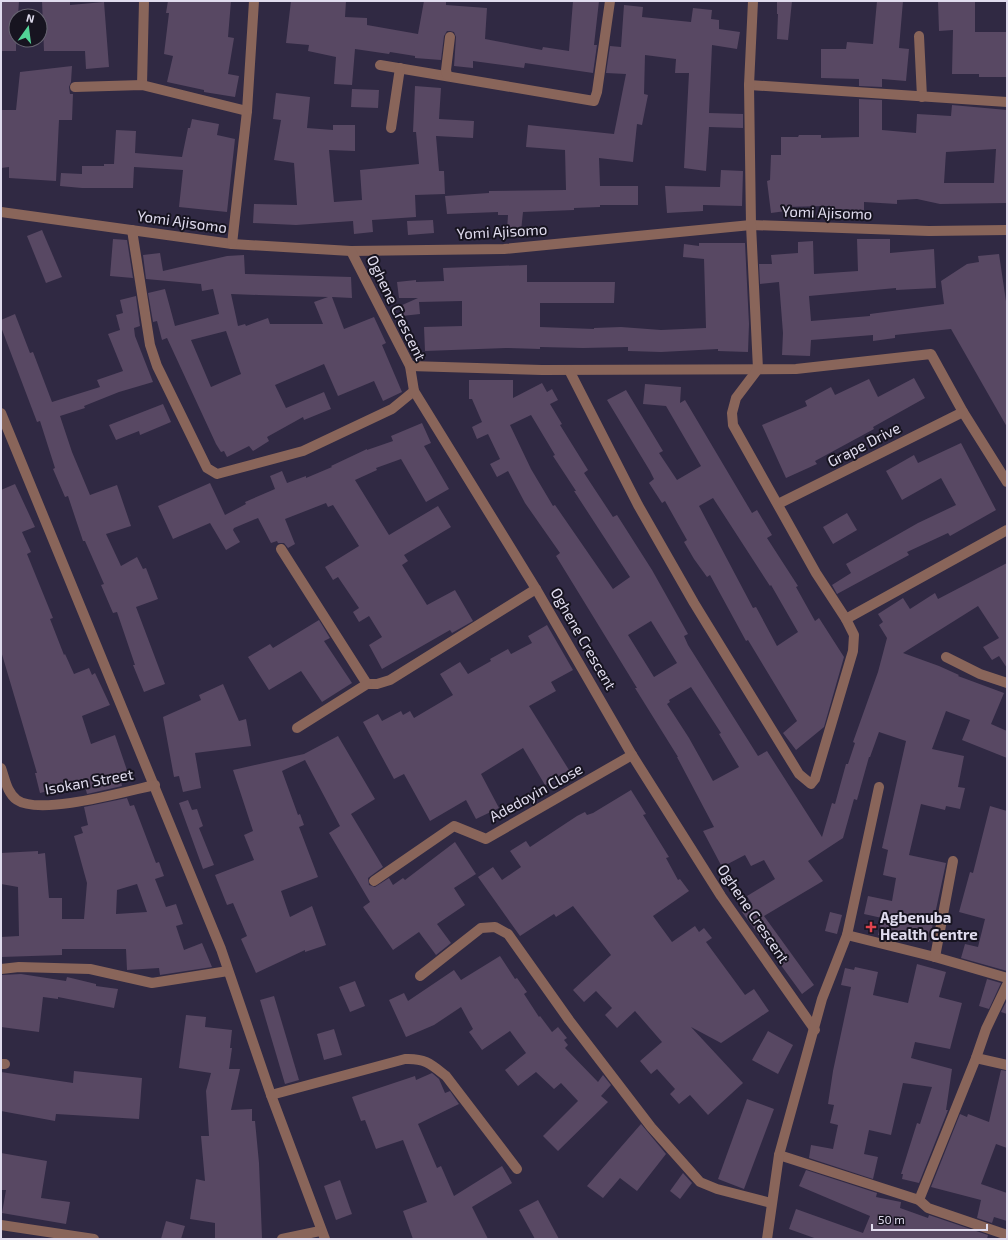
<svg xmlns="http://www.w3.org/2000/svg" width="1008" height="1240" viewBox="0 0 1008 1240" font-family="'Exo 2',sans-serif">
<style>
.building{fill:#584863;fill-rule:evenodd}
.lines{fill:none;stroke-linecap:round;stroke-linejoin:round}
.minor{stroke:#89655a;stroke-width:10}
.health-dot{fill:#e0444e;stroke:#171420;stroke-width:1.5}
.labels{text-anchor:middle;stroke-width:4;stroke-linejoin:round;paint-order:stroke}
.street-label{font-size:15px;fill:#e0dcee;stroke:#171420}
.poi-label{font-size:15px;font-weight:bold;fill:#e0dcee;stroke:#171420;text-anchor:start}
</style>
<rect width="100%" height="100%" fill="#302943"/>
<g class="building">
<polygon points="1,1 19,1 18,16 16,16 16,51 1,51"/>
<polygon points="42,1 70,1 70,5 104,2 109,67 86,69 85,51 44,51"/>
<polygon points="168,1 231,1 228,37 234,38 228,74 239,76 235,97 204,92 204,90 167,82 173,56 164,54 169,13 166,13"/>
<polygon points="291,1 346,1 345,17 367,18 367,25 418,34 424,1 446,1 446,5 487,8 485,39 542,50 543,47 569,51 573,1 599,1 594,45 597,45 593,73 525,63 524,68 473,61 473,68 454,66 456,37 454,32 450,31 447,31 444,36 441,60 415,58 415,56 390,52 389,54 355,49 352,85 334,84 336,57 308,51 309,45 286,43"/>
<polygon points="777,1 792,1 788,40 777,39 778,14 777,14"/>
<polygon points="877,1 903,1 899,48 909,49 906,81 882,79 882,87 859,86 859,79 821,78 821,49 846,49 847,42 873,44"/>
<polygon points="938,1 975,1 975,32 1007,32 1007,77 979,77 979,74 952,74 953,30 939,31"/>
<polygon points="624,5 643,7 642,17 691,22 693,8 712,10 711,19 719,20 719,29 740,32 737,49 712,45 709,113 743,114 743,128 709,127 706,171 684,168 689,73 675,73 676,59 645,55 644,94 648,95 642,125 637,124 633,162 599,158 600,186 638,186 638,205 600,205 600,207 574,208 574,210 523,212 521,231 507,230 508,215 498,215 498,212 447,214 445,196 489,193 489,191 566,190 565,150 526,147 528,125 614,134 626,74 606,73 610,46 621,47"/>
<polygon points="72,66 71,82 69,87 70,94 73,94 72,120 59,120 56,181 9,178 9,167 1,168 1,110 16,110 20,72"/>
<polygon points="415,86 441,88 439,119 474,121 473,138 436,136 439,171 444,171 445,194 415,195 416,217 372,220 373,232 354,234 353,221 296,225 253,223 254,204 297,205 294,163 274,160 281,120 273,119 276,93 310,97 307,128 333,130 333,125 355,125 355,151 329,150 334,202 362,200 360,170 419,164 416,132 413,132"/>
<polygon points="352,89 379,90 378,108 351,107"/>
<path d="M859,99L882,100V130L916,133L917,114L951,116L952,105L1007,110V203L940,204L917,199L897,200V204L864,202V210L827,209V206L785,207L786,211L771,213L767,181L770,180L771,155H781V137H798L799,135H821V138L859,137ZM996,149L994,183H944L946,152Z"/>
<polygon points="192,119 219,124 217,135 235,139 227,212 179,207 183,170 134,167 133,188 82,188 60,186 61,173 82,174 82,166 104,166 104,164 114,164 116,130 136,131 135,153 182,157 188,128 190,128"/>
<polygon points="721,170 743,171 742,206 703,205 703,211 667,213 665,186 720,187"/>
<polygon points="433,220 434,233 408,235 407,221"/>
<polygon points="42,230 62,277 46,283 27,236"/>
<polygon points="113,239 127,240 133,278 110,276"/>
<polygon points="857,239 890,239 890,253 934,249 936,288 896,290 896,288 809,296 811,321 870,316 870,314 944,304 941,281 967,264 979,262 978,256 999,254 1007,308 1007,427 951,329 895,335 895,338 873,341 873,335 811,340 810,356 782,355 783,333 779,282 760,284 759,264 772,264 771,255 798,253 798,242 813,241 814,274 858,271"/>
<polygon points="699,243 745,243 749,324 748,352 718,351 718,349 661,352 628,351 628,347 583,348 540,347 540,349 506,348 425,351 424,327 462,326 462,301 419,302 420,314 402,316 400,306 418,298 399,298 397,282 416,280 416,282 444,281 443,268 527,265 527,282 615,282 614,303 540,303 540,327 594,329 594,328 621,327 661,330 706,328 704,259 683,257 684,244 699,246"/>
<path d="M160,253L163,271L227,256L244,255L245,274L351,277L352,298L332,297L344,329L374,317L386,343L382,345L402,392L383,401L374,381L338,396L324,364L275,385L286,408L324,392L331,409L304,420L303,417L267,437L269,441L253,451L249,446L227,457L224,451L221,452L216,444L167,338L162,340L157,321L153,322L148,293L165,289L175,326L219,314L213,289L202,291L201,284L146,279L143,255ZM231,294L259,295L328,297L314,302L323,324H270L268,318L246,326L245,324L238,326ZM226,331L241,374L211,387L191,340Z"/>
<polygon points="136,296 140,326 134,328 135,336 153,382 119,392 84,406 85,408 60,416 72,452 90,495 117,485 131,526 106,534 121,566 137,557 143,569 146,568 158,599 136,607 165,684 144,692 133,665 135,665 117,612 113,613 101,585 104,584 85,541 83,541 68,496 65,497 53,469 55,468 40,421 37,422 1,327 1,320 15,314 30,353 33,352 52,402 100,387 97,380 123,371 108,334 120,330 116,315 123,313 120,300"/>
<polygon points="914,378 925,398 873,427 874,429 815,461 817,464 786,478 762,425 807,406 805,401 831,387 835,395 869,379 878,397"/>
<path d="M469,380H513V398L542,383L547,392L552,389L558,400L550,404L562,424L560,425L588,470L584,473L613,517L617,515L652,570L688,634L684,636L688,645L758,756L767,751L822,837L832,803L835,804L846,764H848L855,743L853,742L878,672L887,638L879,625L883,622L878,614L903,598L910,609L935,593L938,599L1007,563V668L999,656L992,660L983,647L999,638L978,606L903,653L939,666L959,675L958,676L1004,693L991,724L1007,731V758L962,740L970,720L946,711L932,749L964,756L958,787L965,788L960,809L946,806L945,810L921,804L909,855L946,863L929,942L894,934L893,938L878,935L882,918L864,914L868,896L892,901L896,878L883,875L888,850L882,848L906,741L879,732L870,757H869L857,800L854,799L843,838L808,861L823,881L764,916L814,985L802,994L742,912L752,904L747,896L775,879L764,860L751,866L745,855L722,867L703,831L714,827L677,757H678L635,688H637L556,556L560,553L525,503L508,471L497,477L490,464L500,459L488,434L477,439L472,427L482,422L472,399H469ZM531,415L555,455L553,456L576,491H574L630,577L613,589L555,505L553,506L531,469L510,425ZM651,621L677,663L654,677L628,635ZM691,687L721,733L719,734L739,767L713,781L689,738L667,704L670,702L669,700Z"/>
<path d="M645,384L681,387L680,403L685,400L752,513L757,510L772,535L767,538L798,586L796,587L815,621L819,618L844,657L824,727L796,750L783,733L797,721L748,640L746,641L710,575L707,577L694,559L684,542L687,540L665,501L662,503L649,483L654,479L650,471L607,400L626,390L663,451L659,453L677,480L701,466L666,406L643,404ZM713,498L770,586L771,585L798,632L777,646L756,607L753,608L699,506Z"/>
<polygon points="163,404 171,422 140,435 139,431 116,440 109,425"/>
<polygon points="422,423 431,443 424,446 449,489 426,502 401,459 376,468 377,470 355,480 389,535 438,506 451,527 404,555 408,561 402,565 427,605 455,590 473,621 452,633 450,630 382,669 369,645 382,637 369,616 359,622 353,612 359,608 338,577 333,580 325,567 359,546 333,505 328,507 326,503 285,519 295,544 288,548 284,543 278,543 277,541 271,543 258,518 234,528 233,530 240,542 226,550 210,523 173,539 158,506 210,483 225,515 246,504 245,502 275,489 270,476 282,471 287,483 306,476 306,478 332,467 331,466 367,449 367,450 393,441 391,436"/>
<polygon points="961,443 996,510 950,536 948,533 907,552 909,555 837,594 832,585 851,573 846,564 918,523 956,505 941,478 902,500 886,471 914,455 918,463"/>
<polygon points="15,484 35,527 22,532 31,552 27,554 53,618 50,619 64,655 65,654 74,674 89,668 92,675 95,673 110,705 82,716 91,744 115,735 130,779 121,782 122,786 87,794 84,782 40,793 35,773 37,773 1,651 1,490"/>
<polygon points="847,513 857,530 833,544 823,527"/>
<polygon points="319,620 330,638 324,641 352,683 322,702 301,671 269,690 248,657 270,644 273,648"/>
<polygon points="547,625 573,670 551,682 556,691 529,706 569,770 545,785 523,748 481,774 499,808 476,819 466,800 430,821 404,774 394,779 363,722 378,714 382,721 401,711 403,715 410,711 414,718 453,695 440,674 460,662 468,674 491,661 490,659 508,649 511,654 532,643 528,636"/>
<polygon points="223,684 239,721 246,719 251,746 195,753 201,788 183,792 179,776 174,777 163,717 201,700 199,695"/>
<polygon points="338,736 375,799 351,814 383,867 368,878 369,885 375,887 389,878 393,885 403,878 405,880 455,842 476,874 454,888 465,905 437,924 451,943 436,955 419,932 393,950 363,907 370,902 329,833 340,826 305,760 282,771 298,815 300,814 304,825 299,827 318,877 281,891 290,917 312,906 326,945 305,952 305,950 256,973 241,939 247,936 233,903 227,905 215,875 254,860 244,835 253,831 233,770 304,754"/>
<polygon points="631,790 646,814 643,815 669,857 666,858 678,880 680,879 689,891 653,916 672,942 695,926 699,932 704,928 712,938 706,942 745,995 754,989 769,1011 721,1043 691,1027 743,1083 708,1115 690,1095 679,1104 670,1094 675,1089 657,1069 651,1074 640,1061 662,1042 635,1011 617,1028 605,1015 612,1008 596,991 584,1002 573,990 611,955 573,906 556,917 554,914 520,936 478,877 493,867 502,880 521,867 510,851 526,841 530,847 577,816 585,812 587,815 593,813"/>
<path d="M127,798L130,806L134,805L156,863L159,862L164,876L155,879L166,907L176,904L183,924L176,926L184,950L202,943L212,967L160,975L159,968L127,970L126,949H62V955L1,957V937L19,936L18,887L1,884V853L38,851V854L45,853L49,898H62V919H84L87,883L74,836L83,833L81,827L88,825L84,807ZM137,884L147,912L116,914L117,890Z"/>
<polygon points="188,800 192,810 197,809 203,826 199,828 214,865 203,869 179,803"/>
<polygon points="990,806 1007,811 1007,971 961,958 965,944 978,947 985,919 959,912 970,872 973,873"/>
<polygon points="830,912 842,915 837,934 825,931"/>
<polygon points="500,956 515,979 517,978 527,992 524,994 539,1017 540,1016 552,1032 558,1027 567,1038 564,1040 568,1045 565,1048 598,1082 603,1075 611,1085 601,1096 608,1102 558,1151 543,1136 578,1101 561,1083 554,1089 536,1072 518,1086 505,1070 526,1053 510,1031 482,1050 469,1032 473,1029 461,1007 434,1025 406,1037 389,1000 404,993 408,1001 454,970 461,980"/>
<polygon points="917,964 946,972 939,997 962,1003 950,1049 915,1042 911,1058 952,1069 946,1110 948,1110 919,1183 902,1179 903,1174 901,1174 917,1123 920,1124 932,1087 903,1083 891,1135 869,1130 864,1154 878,1157 873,1179 809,1158 811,1145 833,1149 838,1125 830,1123 834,1105 828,1104 833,1071 851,987 841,985 845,968 854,970 855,967 878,972 873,995 908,1003"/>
<polygon points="21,974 66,981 67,977 96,984 96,986 118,989 114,1008 58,997 58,999 43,997 39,1032 1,1027 2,975"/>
<polygon points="987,979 1001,983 989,1009 979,1006"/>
<polygon points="355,981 365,1006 350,1012 339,987"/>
<polygon points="274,996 299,1080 285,1084 260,1000"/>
<polygon points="1007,1000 1007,1014 1001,1012"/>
<polygon points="186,1015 206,1017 205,1027 232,1030 230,1048 232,1048 229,1069 240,1069 231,1110 252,1109 252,1121 255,1121 259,1163 262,1238 215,1239 215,1223 190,1219 196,1179 205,1181 201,1136 209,1136 206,1091 211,1073 179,1068"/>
<polygon points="334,1029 342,1055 324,1060 317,1034"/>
<polygon points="768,1031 793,1045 778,1074 752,1060"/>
<polygon points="1001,1070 1007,1071 1007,1148 996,1144 981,1184 1007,1193 1007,1221 994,1217 992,1223 977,1218 981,1200 931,1187 960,1114 967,1117 968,1114 989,1122"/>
<polygon points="74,1071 142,1078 139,1119 56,1114 55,1121 1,1111 1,1072 73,1083"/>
<polygon points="432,1073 439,1079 445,1093 450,1091 459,1104 418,1124 437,1168 441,1166 454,1196 502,1166 512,1183 472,1207 488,1239 413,1239 403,1211 427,1202 403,1140 376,1149 365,1120 361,1121 352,1097 415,1076 416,1080"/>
<polygon points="747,1099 774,1109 744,1189 718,1179"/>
<polygon points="641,1124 666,1154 637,1191 620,1178 603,1198 587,1186"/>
<polygon points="1,1153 47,1161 41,1198 70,1202 66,1224 2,1213 6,1190 1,1190"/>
<polygon points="806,1170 877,1193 876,1197 901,1202 900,1208 928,1218 929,1215 988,1235 987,1239 817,1239 789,1229 796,1209 863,1233 870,1216 799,1186"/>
<polygon points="683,1173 692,1183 680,1199 670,1191"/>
<polygon points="340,1180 352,1214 336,1220 324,1186"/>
<polygon points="538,1200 559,1239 535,1239 519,1210"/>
<polygon points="166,1221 185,1226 181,1239 161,1239"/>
</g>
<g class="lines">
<g class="minor">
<polyline points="919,36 922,97"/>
<polyline points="380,65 594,101 597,92 610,1"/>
<polyline points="447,75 446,70 450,37"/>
<polyline points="142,85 144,1"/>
<polyline points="749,85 1007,102"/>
<polyline points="75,87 142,85 247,111"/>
<polyline points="391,128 400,68"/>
<polyline points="1,212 232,244 351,251 504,249 751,225 929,231 1007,230"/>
<polyline points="132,230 150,345 157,366 207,468 217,474 303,451 392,409 414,391"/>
<polyline points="232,244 247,111 254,1"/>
<polyline points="351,251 410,366 414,391 536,589 632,755 721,896 815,1030"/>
<polyline points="410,366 542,370 796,369 931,354 963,412 1007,482"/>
<polyline points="569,370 638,505 694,603 799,774 811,784 815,779 853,651 854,635 846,619 816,573 733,425 732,413 736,398 758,369 751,225 749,85 753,1"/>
<polyline points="1,413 221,949 271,1095 325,1239"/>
<polyline points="778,504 963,412"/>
<polyline points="281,549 367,684 377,684 390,680 536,589"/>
<polyline points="846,619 1007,530"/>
<polyline points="946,657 980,674 1007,683"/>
<polyline points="297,728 367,684"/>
<path d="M1,768C5,779 7,793 17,800C40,816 127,791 155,785"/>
<polyline points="374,881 454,826 486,839 632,755"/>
<polyline points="847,935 935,957 1007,978"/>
<polyline points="935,957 953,861"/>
<polyline points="1,969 19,967 90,969 152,983 228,971"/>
<polyline points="420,976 481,928 495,927 508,934 569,1020 651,1127 700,1182 717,1189 771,1203"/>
<polyline points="976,1058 1007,1065"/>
<polyline points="1,1064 5,1064"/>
<path d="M271,1095L405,1059C425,1058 431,1064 446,1076L517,1169"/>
<polyline points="779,1155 919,1200 928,1208 1007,1235"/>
<polyline points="919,1200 976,1058 986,1029 1007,985"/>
<polyline points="1,1225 94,1239"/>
<polyline points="282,1239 320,1231"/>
<polyline points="767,1239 779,1155 822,999 847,935 879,787"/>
</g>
</g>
<path class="health-dot" d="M869 921h4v4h4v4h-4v4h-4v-4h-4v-4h4z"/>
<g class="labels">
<g class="street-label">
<text transform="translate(827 213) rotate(2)" y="5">Yomi Ajisomo</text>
<text transform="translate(182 222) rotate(8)" y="5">Yomi Ajisomo</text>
<text transform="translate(502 232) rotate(-3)" y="5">Yomi Ajisomo</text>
<text transform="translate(396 308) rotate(64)" y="5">Oghene Crescent</text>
<text transform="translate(864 445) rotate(-27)" y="5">Grape Drive</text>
<text transform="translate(583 639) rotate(60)" y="5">Oghene Crescent</text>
<text transform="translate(89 782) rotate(-10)" y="5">Isokan Street</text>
<text transform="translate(536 793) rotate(-29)" y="5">Adedoyin Close</text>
<text transform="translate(753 914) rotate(56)" y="5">Oghene Crescent</text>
</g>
<g class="poi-label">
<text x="880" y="923">Agbenuba<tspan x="880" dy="17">Health Centre</tspan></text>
</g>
</g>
<rect width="1008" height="1240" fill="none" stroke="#e0dcee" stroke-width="4"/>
<g transform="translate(28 28) rotate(14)"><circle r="19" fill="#171420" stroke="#676472"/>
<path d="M0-3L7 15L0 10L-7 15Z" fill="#52d397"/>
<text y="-6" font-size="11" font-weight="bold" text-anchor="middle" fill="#e0dcee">N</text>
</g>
<path d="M872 1224v6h115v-6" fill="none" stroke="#e0dcee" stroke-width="2"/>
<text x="878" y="1224" font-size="12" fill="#e0dcee" stroke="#171420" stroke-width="3" paint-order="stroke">50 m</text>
</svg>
